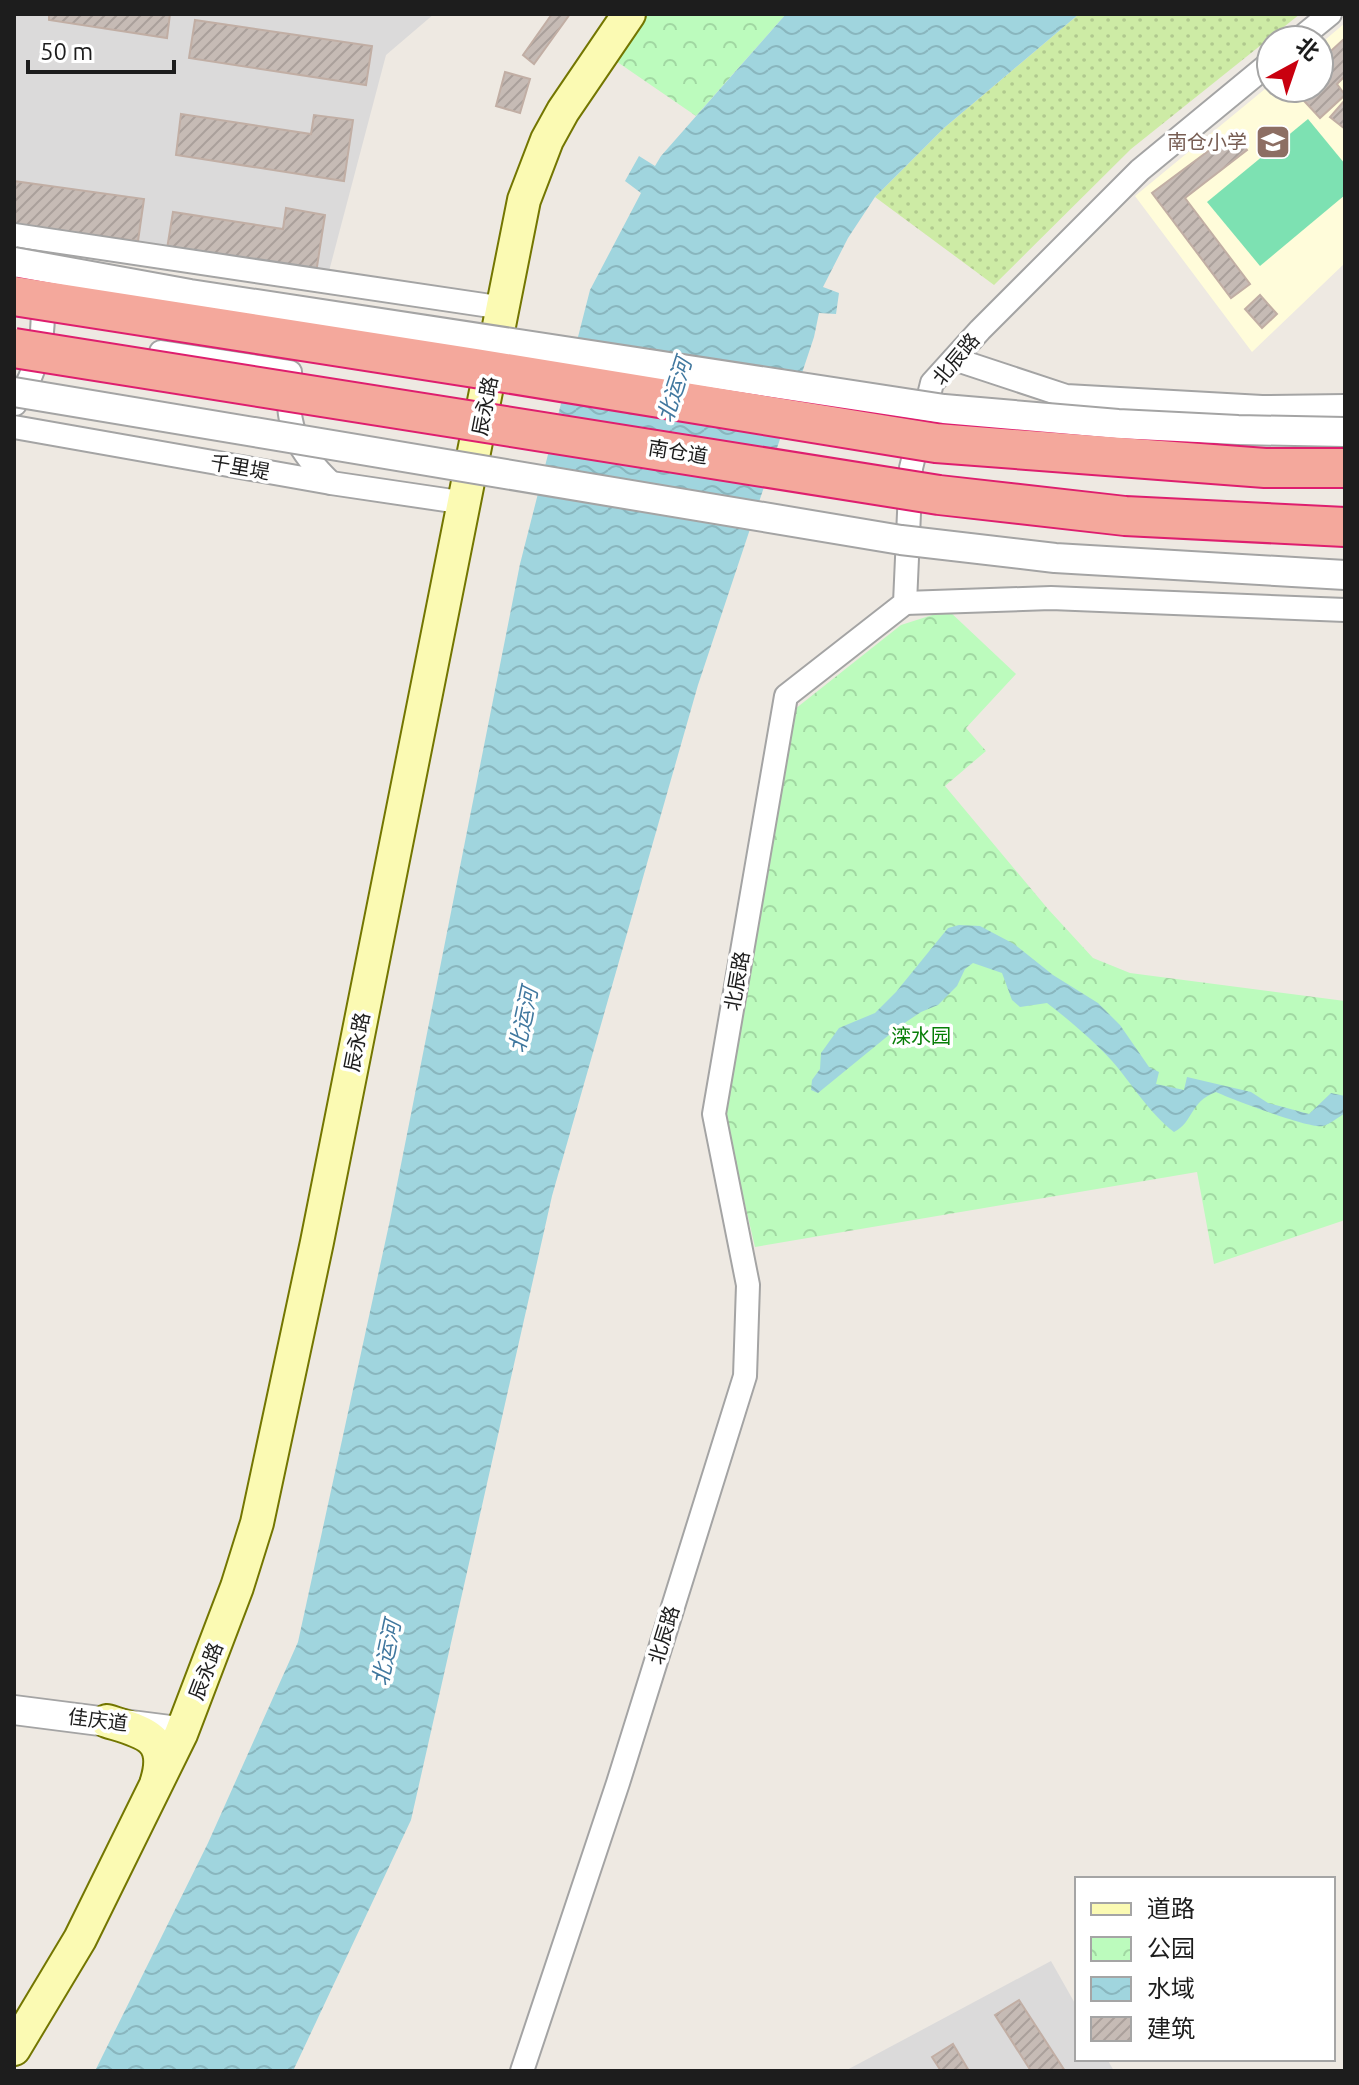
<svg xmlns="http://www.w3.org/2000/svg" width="1359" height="2085" viewBox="0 0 1359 2085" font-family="Ubuntu,'Noto Sans SC',sans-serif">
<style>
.residential{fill:#dbdada}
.education{fill:#fffcda}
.grass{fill:url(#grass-dots)}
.park{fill:url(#park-crowns)}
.pitch{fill:#7de1b2}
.water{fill:url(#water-waves)}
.building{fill:url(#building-hatch);stroke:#c1aea4;stroke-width:2}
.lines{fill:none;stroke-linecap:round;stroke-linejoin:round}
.minor-casing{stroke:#a4a4a4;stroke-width:26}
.tertiary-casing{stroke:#a4a4a4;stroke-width:32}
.secondary-casing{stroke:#737601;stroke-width:36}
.minor{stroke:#fff;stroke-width:22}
.tertiary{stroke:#fff;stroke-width:28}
.secondary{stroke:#fbfab3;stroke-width:32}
.tertiary-bridge-casing{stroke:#a4a4a4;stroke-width:32;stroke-linecap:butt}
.trunk-bridge-casing{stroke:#de1e6e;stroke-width:42;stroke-linecap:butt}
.tertiary-bridge{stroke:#fff;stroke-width:28}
.trunk-bridge{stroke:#f4a89c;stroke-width:38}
.labels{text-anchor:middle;stroke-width:7;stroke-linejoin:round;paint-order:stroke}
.education-label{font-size:20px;fill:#785e54;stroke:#fff;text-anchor:end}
.street-label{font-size:20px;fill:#1d1d1d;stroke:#fff}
.park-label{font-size:20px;fill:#087e08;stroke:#fff}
.water-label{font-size:22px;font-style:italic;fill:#41789f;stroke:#fff}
</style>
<defs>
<pattern id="grass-dots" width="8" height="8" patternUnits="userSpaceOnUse" patternTransform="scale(2)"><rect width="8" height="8" fill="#cdeba5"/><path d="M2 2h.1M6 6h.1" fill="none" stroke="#b0c98e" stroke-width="1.8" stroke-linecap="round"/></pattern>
<pattern id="park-crowns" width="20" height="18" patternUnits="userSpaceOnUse" patternTransform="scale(2)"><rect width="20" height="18" fill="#bcfbbd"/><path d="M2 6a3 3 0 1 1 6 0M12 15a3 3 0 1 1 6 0" fill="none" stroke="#a1d7a2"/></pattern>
<pattern id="water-waves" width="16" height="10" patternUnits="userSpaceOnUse" patternTransform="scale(2)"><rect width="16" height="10" fill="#a0d5de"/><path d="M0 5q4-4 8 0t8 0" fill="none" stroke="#89b6be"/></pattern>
<pattern id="building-hatch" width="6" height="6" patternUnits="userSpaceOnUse" patternTransform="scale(2)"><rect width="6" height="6" fill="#c6bbb5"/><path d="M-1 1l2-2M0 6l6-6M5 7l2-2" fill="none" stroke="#aaa09b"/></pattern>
</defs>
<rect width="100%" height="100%" fill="#eee9e2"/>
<g class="residential">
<polygon points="14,14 434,14 386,55 328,275 167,249 138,241 14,224"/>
<polygon points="1051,1961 1077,2007 1077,2059 1107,2059 1114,2071 845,2071"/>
</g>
<polygon class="education" points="1345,23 1345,263 1252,352 1135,196 1271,84 1271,88 1319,88 1319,45"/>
<polygon class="grass" points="1079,14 1300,14 1131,149 994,285 875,197 944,128"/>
<g class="park">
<polygon points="640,14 786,14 696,116 610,57"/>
<polygon points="948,610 1016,674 966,728 986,751 945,786 1048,909 1093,958 1130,973 1345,1001 1345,1220 1214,1264 1197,1172 755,1247 725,1120 795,709 901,625"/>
</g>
<polygon class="pitch" points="1308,119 1345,164 1345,195 1260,266 1207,202"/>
<g class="water">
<polygon points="786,14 1079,14 944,128 875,197 848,238 823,287 839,293 836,314 819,313 814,337 698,685 552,1196 411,1820 293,2071 95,2071 208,1843 298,1642 390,1220 520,564 590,290 641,193 625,181 639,156 655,166 661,156"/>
<path d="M959,925L980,926L1014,944L1053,975L1098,1003L1120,1025L1149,1067L1159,1072L1156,1084L1184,1090L1187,1077L1251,1092L1268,1103L1309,1114L1331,1093L1345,1096V1113C1339,1117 1330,1124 1323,1126C1310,1129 1231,1099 1216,1092C1189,1102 1194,1122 1174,1132C1148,1112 1133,1085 1112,1061C1093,1040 1069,1020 1047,1003L1020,1007L1012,1000L1002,973L973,963L965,969L957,986L938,1005L921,1012L900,1026L818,1093L811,1090L812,1080L820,1069L821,1053L839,1028L875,1013L896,992L948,928Z"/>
</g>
<g class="building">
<polygon points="49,14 170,14 167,38 49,20"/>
<polygon points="552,14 570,14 534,64 523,55"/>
<polygon points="195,20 372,46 366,85 189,58"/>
<polygon points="1345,38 1345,76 1337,84 1345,95 1320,118 1292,88 1319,88 1319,62"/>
<polygon points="505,72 530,79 520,113 496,106"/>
<polygon points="1345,100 1345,129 1330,117"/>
<polygon points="181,114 311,134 314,115 353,120 344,181 176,155"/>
<polygon points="1234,132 1247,150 1185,198 1250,284 1231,298 1152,193"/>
<polygon points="14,181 144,199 138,241 14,224"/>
<polygon points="286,208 325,215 316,273 167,249 173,212 283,229"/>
<polygon points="1260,295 1277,314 1262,328 1245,309"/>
<polygon points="1019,2000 1065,2071 1031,2071 995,2015"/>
<polygon points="953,2044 969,2071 941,2071 932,2057"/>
</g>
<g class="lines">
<g class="minor-casing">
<g id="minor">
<polyline points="1298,40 1330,14"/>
<polyline points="14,235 504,308"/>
<polyline points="161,352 290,372"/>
<polyline points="954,359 1066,396 1262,407 1345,406"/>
<path d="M289,382C286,429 298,451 331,483"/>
<path d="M15,404C38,372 47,331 41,293"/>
<polyline points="14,427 331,483 466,503"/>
<polyline points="905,603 1051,598 1345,610"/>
<polyline points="522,2071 618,1783 745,1376 748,1285 714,1114 786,696 905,603 911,468 932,383 980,330 1140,170 1271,62"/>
</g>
</g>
<g class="tertiary-casing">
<polyline id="tertiary" points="14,1710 170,1730 181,1734"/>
</g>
<g class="secondary-casing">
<g id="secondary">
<path d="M107,1721C142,1732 170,1736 157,1781"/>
<polyline points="14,2049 80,1939 181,1734 237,1587 257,1523 317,1242 524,200 547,140 563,111 629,14"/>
</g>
</g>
<use href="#minor" class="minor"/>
<use href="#tertiary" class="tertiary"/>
<use href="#secondary" class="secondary"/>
<g class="tertiary-bridge-casing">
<g id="tertiary-bridge">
<polyline points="14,262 190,294 944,409 1118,424 1238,430 1345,432"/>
<polyline points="14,392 901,540 1055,558 1345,575"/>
</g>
</g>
<g class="trunk-bridge-casing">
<g id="trunk-bridge">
<polyline points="14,296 475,368 936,443 1265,468 1345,468"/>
<polyline points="14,348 939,495 1125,516 1345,527"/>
</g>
</g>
<use href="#tertiary-bridge" class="tertiary-bridge"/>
<use href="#trunk-bridge" class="trunk-bridge"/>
</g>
<defs>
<g id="school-square" transform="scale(1.8)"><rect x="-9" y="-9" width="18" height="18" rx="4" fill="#8d6e63" stroke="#fff"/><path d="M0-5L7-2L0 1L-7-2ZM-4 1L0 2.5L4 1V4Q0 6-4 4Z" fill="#fff"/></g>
</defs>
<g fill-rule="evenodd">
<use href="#school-square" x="1273" y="142"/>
</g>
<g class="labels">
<g class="education-label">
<text x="1247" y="149">南仓小学</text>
</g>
<g class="street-label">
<text transform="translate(956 359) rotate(-50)" y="7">北辰路</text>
<text transform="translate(485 406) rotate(-79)" y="7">辰永路</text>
<text transform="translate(678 452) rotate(9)" y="7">南仓道</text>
<text transform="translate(240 467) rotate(10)" y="7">千里堤</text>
<text transform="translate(737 981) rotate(-80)" y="7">北辰路</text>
<text transform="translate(357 1042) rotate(-79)" y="7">辰永路</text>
<text transform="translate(664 1635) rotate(-73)" y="7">北辰路</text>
<text transform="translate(206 1671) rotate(-69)" y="7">辰永路</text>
<text transform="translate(98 1720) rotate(7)" y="7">佳庆道</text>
</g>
<g class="park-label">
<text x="921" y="1043">滦水园</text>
</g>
<g class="water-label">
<text transform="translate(674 390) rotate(-72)" y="8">北运河</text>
<text transform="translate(523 1020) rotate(-78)" y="8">北运河</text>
<text transform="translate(386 1653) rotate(-78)" y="8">北运河</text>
</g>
</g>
<rect width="1359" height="2085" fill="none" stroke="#1d1d1d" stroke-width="32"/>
<rect x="1075" y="1877" width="260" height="184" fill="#ffffff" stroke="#a5a5a5" stroke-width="2"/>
<rect x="1091" y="1903" width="40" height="12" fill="#fbfab3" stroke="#a5a5a5" stroke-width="2"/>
<text x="1147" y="1917" font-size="24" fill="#1d1d1d">道路</text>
<rect x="1091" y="1937" width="40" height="24" fill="url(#park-crowns)" stroke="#a5a5a5" stroke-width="2"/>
<text x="1147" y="1957" font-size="24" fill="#1d1d1d">公园</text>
<rect x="1091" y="1977" width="40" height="24" fill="url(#water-waves)" stroke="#a5a5a5" stroke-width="2"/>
<text x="1147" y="1997" font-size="24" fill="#1d1d1d">水域</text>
<rect x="1091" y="2017" width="40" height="24" fill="url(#building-hatch)" stroke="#a5a5a5" stroke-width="2"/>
<text x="1147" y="2037" font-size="24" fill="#1d1d1d">建筑</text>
<g transform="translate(1295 64) rotate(40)"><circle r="38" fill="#ffffff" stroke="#a5a5a5" stroke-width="2"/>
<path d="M0-6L14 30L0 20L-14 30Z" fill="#c9000f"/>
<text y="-12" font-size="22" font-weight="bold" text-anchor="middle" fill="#1d1d1d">北</text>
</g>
<path d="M28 60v12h146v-12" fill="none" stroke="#1d1d1d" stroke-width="4"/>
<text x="40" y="60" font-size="24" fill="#1d1d1d" stroke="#ffffff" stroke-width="6" paint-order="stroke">50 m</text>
</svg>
